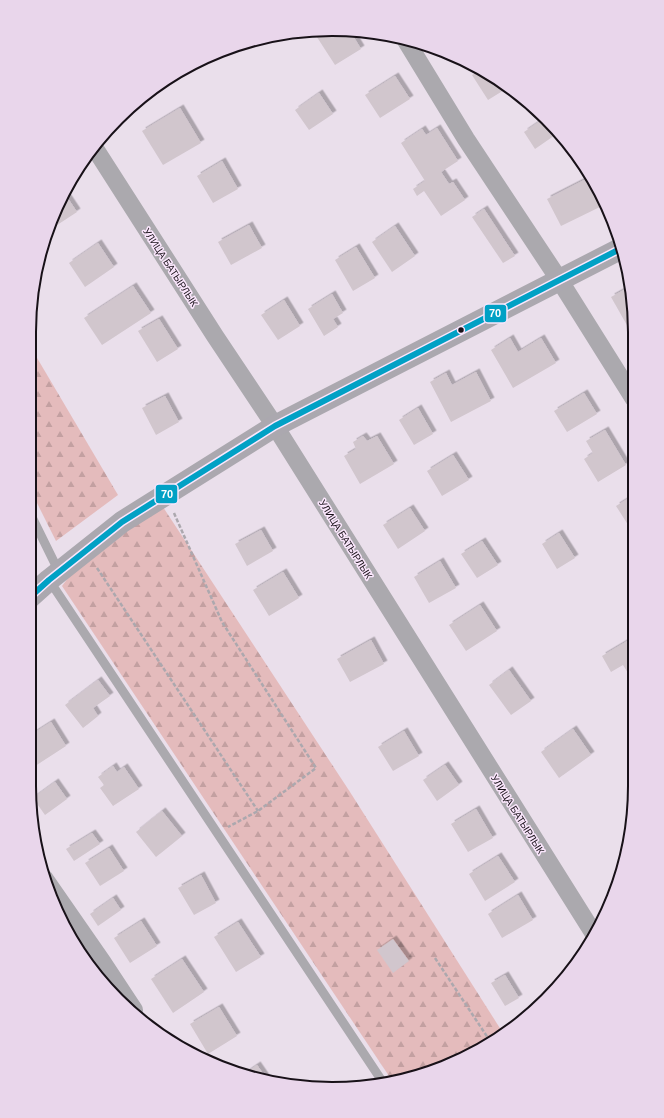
<svg xmlns="http://www.w3.org/2000/svg" width="664" height="1118" viewBox="0 0 664 1118" font-family="Helvetica,sans-serif">
<style>
.forest{fill:url(#forest-firs)}
.building{fill:#d1c6cd;filter:url(#shadow)}
.lines{fill:none;stroke-linecap:round;stroke-linejoin:round}
.path{stroke:#aca8ae;stroke-width:2.5;stroke-dasharray:4 2;stroke-linecap:butt}
.lane{stroke:#aba9ae;stroke-width:9}
.street{stroke:#aba9ae;stroke-width:18}
.secondary{stroke:#aba8af;stroke-width:22}
.bus-1-casing{stroke:#fbe7fd;stroke-width:9}
.bus-1{stroke:#01a1c5;stroke-width:6}
.bus-dot{fill:#181118;stroke:#fbe7fd;stroke-width:1.5}
.labels{text-anchor:middle;stroke-width:3;stroke-linejoin:round;paint-order:stroke}
.street-label{font-size:10px;fill:#181118;stroke:#fbe7fd}
.rim{fill:none;stroke:#181118;stroke-width:2}
.line-badge{stroke:#fbe7fd;stroke-width:1.5}
.badge-label{font-size:11px;text-anchor:middle;font-weight:bold;fill:#fff}
</style>
<defs>
<pattern id="forest-firs" width="22" height="20" patternUnits="userSpaceOnUse"><rect width="22" height="20" fill="#e4bbbc"/><path d="M5 1l3.5 6h-7zM16 11l3.5 6h-7z" fill="#c3a0a1"/></pattern>
<filter id="shadow"><feDropShadow dx="3.5" dy="-3.5" stdDeviation="0" flood-color="#0004"/></filter>
</defs>
<rect width="100%" height="100%" fill="#eadfeb"/>
<g class="forest">
<polygon points="30,346 118,495 56,541 29,487"/>
<polygon points="161,504 350,792 503,1033 430,1073 391,1079 62,586 81,561"/>
</g>
<g class="building">
<polygon points="332,29 350,31 361,49 335,65 313,31"/>
<polygon points="481,70 500,80 509,87 488,100 472,75"/>
<polygon points="395,76 410,99 380,118 365,95"/>
<polygon points="319,93 333,114 309,130 295,110"/>
<polygon points="180,108 201,143 163,165 142,131"/>
<polygon points="546,117 558,133 535,149 524,132"/>
<polygon points="437,128 458,161 441,172 449,184 453,182 465,200 441,216 424,191 417,196 413,189 425,181 401,143 422,129 426,135"/>
<polygon points="222,161 238,189 213,203 197,176"/>
<polygon points="590,177 604,205 561,226 547,199"/>
<polygon points="65,194 77,212 51,229 49,226"/>
<polygon points="484,209 515,256 503,263 472,217"/>
<polygon points="249,225 262,248 231,265 218,242"/>
<polygon points="395,226 415,256 392,272 372,242"/>
<polygon points="98,243 114,267 85,287 69,263"/>
<polygon points="356,247 375,278 353,291 335,260"/>
<polygon points="133,286 151,313 102,345 84,318"/>
<polygon points="629,287 634,312 634,323 628,327 611,297"/>
<polygon points="332,294 343,313 333,319 338,327 324,336 308,309"/>
<polygon points="284,300 300,326 278,340 261,315"/>
<polygon points="159,319 178,349 157,362 138,331"/>
<polygon points="510,338 518,352 541,338 556,363 513,388 491,350"/>
<polygon points="476,372 491,401 451,422 430,382 446,373 452,385"/>
<polygon points="584,393 597,414 567,432 554,411"/>
<polygon points="165,396 179,422 156,435 142,408"/>
<polygon points="418,408 433,434 414,445 399,420"/>
<polygon points="605,430 626,465 598,482 584,459 593,453 586,441"/>
<polygon points="363,436 367,441 377,436 394,464 360,484 344,456 356,449 353,442"/>
<polygon points="453,455 469,480 442,496 427,471"/>
<polygon points="634,495 634,530 632,531 616,506"/>
<polygon points="410,508 425,531 398,549 383,525"/>
<polygon points="261,530 273,551 247,566 235,544"/>
<polygon points="559,533 575,558 557,569 542,544"/>
<polygon points="482,541 498,565 477,578 461,554"/>
<polygon points="440,561 456,588 429,603 414,577"/>
<polygon points="283,572 299,598 269,616 253,590"/>
<polygon points="480,605 497,631 466,651 449,625"/>
<polygon points="634,637 634,669 628,673 623,665 611,672 602,656"/>
<polygon points="371,640 384,664 350,682 337,659"/>
<polygon points="509,670 531,701 511,715 489,685"/>
<polygon points="98,680 110,696 93,708 98,716 83,728 65,705"/>
<polygon points="51,722 66,746 29,770 29,736"/>
<polygon points="573,729 591,755 559,778 541,752"/>
<polygon points="404,731 419,756 393,771 378,747"/>
<polygon points="445,765 459,785 437,801 423,780"/>
<polygon points="113,766 117,772 124,767 139,789 113,806 100,788 104,785 98,777"/>
<polygon points="55,782 67,799 45,815 33,798"/>
<polygon points="476,809 493,838 468,852 451,824"/>
<polygon points="162,811 182,836 156,857 136,832"/>
<polygon points="92,833 100,844 74,861 66,849"/>
<polygon points="109,848 124,871 100,886 85,863"/>
<polygon points="498,856 515,882 485,901 469,874"/>
<polygon points="201,875 216,903 194,915 178,888"/>
<polygon points="518,895 533,920 502,938 488,914"/>
<polygon points="113,898 121,910 98,926 90,914"/>
<polygon points="141,921 157,946 130,963 114,938"/>
<polygon points="238,922 261,957 236,972 214,937"/>
<polygon points="393,939 409,961 393,973 377,950"/>
<polygon points="182,959 204,992 173,1013 151,979"/>
<polygon points="505,975 519,998 505,1006 491,983"/>
<polygon points="219,1007 237,1036 208,1054 190,1024"/>
<polygon points="257,1065 268,1081 253,1079 244,1074"/>
</g>
<g class="lines">
<g class="path">
<polyline points="174,513 222,622 316,768 258,811 228,827"/>
<polyline points="97,568 258,811"/>
<polyline points="435,958 490,1041"/>
</g>
<g class="lane">
<polyline points="29,511 59,572"/>
<polyline points="49,580 382,1081"/>
</g>
<g class="street">
<polyline points="405,39 466,139 560,281 634,399"/>
<polyline points="94,147 215,336 275,426 594,934"/>
<polyline points="44,878 103,963 134,1010"/>
</g>
<polyline class="secondary" points="29,598 49,580 122,522 275,426 622,248"/>
<g class="bus-1-casing">
<polyline id="bus-1" points="29,598 49,580 122,522 275,426 622,248"/>
</g>
<use href="#bus-1" class="bus-1"/>
</g>
<circle class="bus-dot" cx="461" cy="330" r="3.5"/>
<g class="labels">
<g class="street-label">
<text transform="translate(171 267) rotate(57)" y="4">УЛИЦА БАТЫРЛЫК</text>
<text transform="translate(346 539) rotate(58)" y="4">УЛИЦА БАТЫРЛЫК</text>
<text transform="translate(518 814) rotate(58)" y="4">УЛИЦА БАТЫРЛЫК</text>
</g>
</g>
<path d="M0 0H664V1118H0ZM332 36H332A296 296 0 0 1 628 332V786A296 296 0 0 1 332 1082H332A296 296 0 0 1 36 786V332A296 296 0 0 1 332 36Z" fill="#e9d6eb" fill-rule="evenodd"/>
<path class="rim" d="M332 36H332A296 296 0 0 1 628 332V786A296 296 0 0 1 332 1082H332A296 296 0 0 1 36 786V332A296 296 0 0 1 332 36Z"/>
<g class="line-badge">
<rect x="484" y="304" width="23" height="19" rx="4" fill="#01a1c5"/>
<rect x="155" y="484" width="23" height="20" rx="4" fill="#01a1c5"/>
</g>
<g class="badge-label">
<text x="495" y="317">70</text>
<text x="167" y="498">70</text>
</g>
</svg>
